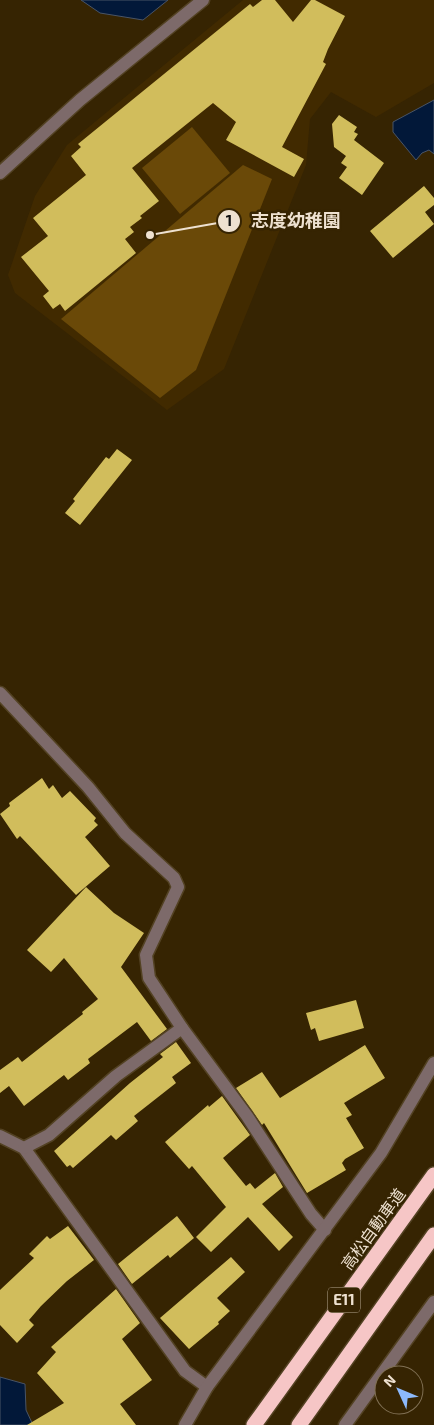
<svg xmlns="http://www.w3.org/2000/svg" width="434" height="1425" viewBox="0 0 434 1425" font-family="'Exo 2','Noto Sans JP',sans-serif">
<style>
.built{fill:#412a00}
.green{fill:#6a4908}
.water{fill:#021839;stroke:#495466}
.building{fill:#d1bd5c}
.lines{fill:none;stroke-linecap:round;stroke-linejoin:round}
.minor-casing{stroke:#534223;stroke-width:15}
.highway-casing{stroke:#534223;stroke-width:18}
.minor{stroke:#7d6a6a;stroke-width:12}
.highway{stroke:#f6c6c6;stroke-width:15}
.labels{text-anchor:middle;stroke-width:5;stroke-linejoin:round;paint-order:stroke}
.shield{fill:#362402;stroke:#b7a892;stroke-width:1}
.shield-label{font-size:15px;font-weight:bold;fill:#eee1d0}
.street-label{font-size:16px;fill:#eee1d0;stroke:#362402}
.leader{fill:none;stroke:#eee1d0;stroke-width:2}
.callout-dot{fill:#eee1d0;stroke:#362402;stroke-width:2}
.mark-label{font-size:15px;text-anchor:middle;font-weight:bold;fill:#111}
.callout-label{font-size:18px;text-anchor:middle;font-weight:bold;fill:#eee1d0;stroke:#362402;stroke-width:5;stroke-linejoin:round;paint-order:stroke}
</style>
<rect width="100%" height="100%" fill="#362402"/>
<polygon class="built" points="243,0 434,0 434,83 376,117 331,92 310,119 306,165 224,369 167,410 15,293 8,275 35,196 67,145"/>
<g class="green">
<polygon points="192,127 230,173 180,214 142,168"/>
<polygon points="243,165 272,179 196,370 160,398 61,319"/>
</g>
<g class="water">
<polygon points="81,0 168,0 143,20 100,13"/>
<polygon points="434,100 434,154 429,150 422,153 416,160 393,132 393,122"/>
<polygon points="0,1377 25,1384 26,1410 33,1425 0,1425"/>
</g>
<g class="building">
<polygon points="262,0 275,0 293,22 311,0 315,0 345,16 328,49 323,62 326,64 282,147 304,159 294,177 226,140 236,122 213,103 132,168 159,201 140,216 142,218 130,227 134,232 125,239 136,253 65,311 60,304 53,309 43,296 49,291 21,257 48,236 33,218 86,175 71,156 81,147 78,144 250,4 253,7"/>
<polygon points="339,115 357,127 354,132 358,134 354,140 384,163 362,195 339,178 347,167 341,163 346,156 334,147 332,124"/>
<polygon points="424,186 434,198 434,205 425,212 434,224 393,258 370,231"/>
<polygon points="117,449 132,460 80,525 65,513 75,501 73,499 106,457 109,459"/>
<polygon points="42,778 49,789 53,785 62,798 70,791 96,818 94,821 98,825 85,837 110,866 76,895 20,836 17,839 0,814 10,806 9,803"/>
<polygon points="86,887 114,913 144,933 121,967 167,1029 151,1041 137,1022 88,1059 90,1063 68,1080 64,1075 24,1106 9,1086 0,1093 0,1070 18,1057 22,1062 83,1014 82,1012 98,999 64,958 51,972 27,950"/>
<polygon points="356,1000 364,1028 319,1041 315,1028 311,1030 306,1013"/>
<polygon points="176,1042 191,1063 172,1077 176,1083 134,1116 138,1121 116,1140 111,1135 73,1168 70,1165 67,1167 54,1151 130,1083 163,1057 160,1054"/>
<polygon points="365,1045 385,1078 344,1103 352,1115 346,1118 364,1148 345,1159 342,1163 346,1170 307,1193 264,1123 262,1125 236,1088 262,1072 280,1098"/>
<polygon points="222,1096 250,1135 223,1158 246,1186 250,1183 255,1189 275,1173 283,1187 262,1204 293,1237 279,1251 248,1217 211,1252 196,1237 226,1207 192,1166 189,1169 165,1142 208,1105 209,1107"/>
<polygon points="177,1216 194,1238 170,1258 168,1255 132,1284 118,1264"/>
<polygon points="68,1226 94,1260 67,1281 41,1306 29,1320 34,1325 17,1343 0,1325 0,1290 34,1258 29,1254 47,1236 50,1239"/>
<polygon points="231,1257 245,1272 217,1298 230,1311 218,1322 219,1324 189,1349 160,1318"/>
<polygon points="116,1289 140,1323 122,1339 152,1380 120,1404 136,1425 27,1425 64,1403 37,1373 56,1352 51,1347"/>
</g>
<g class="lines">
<g class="minor-casing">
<g id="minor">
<polyline points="0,173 80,100 203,0"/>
<polyline points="0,693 88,787 125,833 174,878 178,887 146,955 149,978 182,1028 247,1116 311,1214 325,1230"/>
<polyline points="0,1136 24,1148 185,1371 207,1387"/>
<polyline points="24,1148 49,1135 116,1076 182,1028"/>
<polyline points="185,1425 207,1387 381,1153 434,1063"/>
<polyline points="345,1425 434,1302"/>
</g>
</g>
<g class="highway-casing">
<g id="highway">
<polyline points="254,1425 434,1175"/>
<polyline points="299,1425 434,1235"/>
</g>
</g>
<use href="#minor" class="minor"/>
<use href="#highway" class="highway"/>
</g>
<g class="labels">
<rect class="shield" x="328" y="1287.5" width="32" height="25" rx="4"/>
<g class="shield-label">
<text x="344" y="1305">E11</text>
</g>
<g class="street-label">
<text transform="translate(373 1229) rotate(-54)" y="6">高松自動車道</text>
</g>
</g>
<path class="leader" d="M150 235L229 221"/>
<g class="callout-dot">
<circle cx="150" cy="235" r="5"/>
<circle cx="229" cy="221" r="12"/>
</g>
<g class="mark-label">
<text x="229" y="226">1</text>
</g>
<g class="callout-label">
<text x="296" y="227">志度幼稚園</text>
</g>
<g transform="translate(399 1390) rotate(314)"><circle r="24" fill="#362402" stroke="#807054"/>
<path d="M0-4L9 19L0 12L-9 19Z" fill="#8cb9fc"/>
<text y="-8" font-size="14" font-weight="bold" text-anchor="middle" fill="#eee1d0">N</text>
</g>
</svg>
